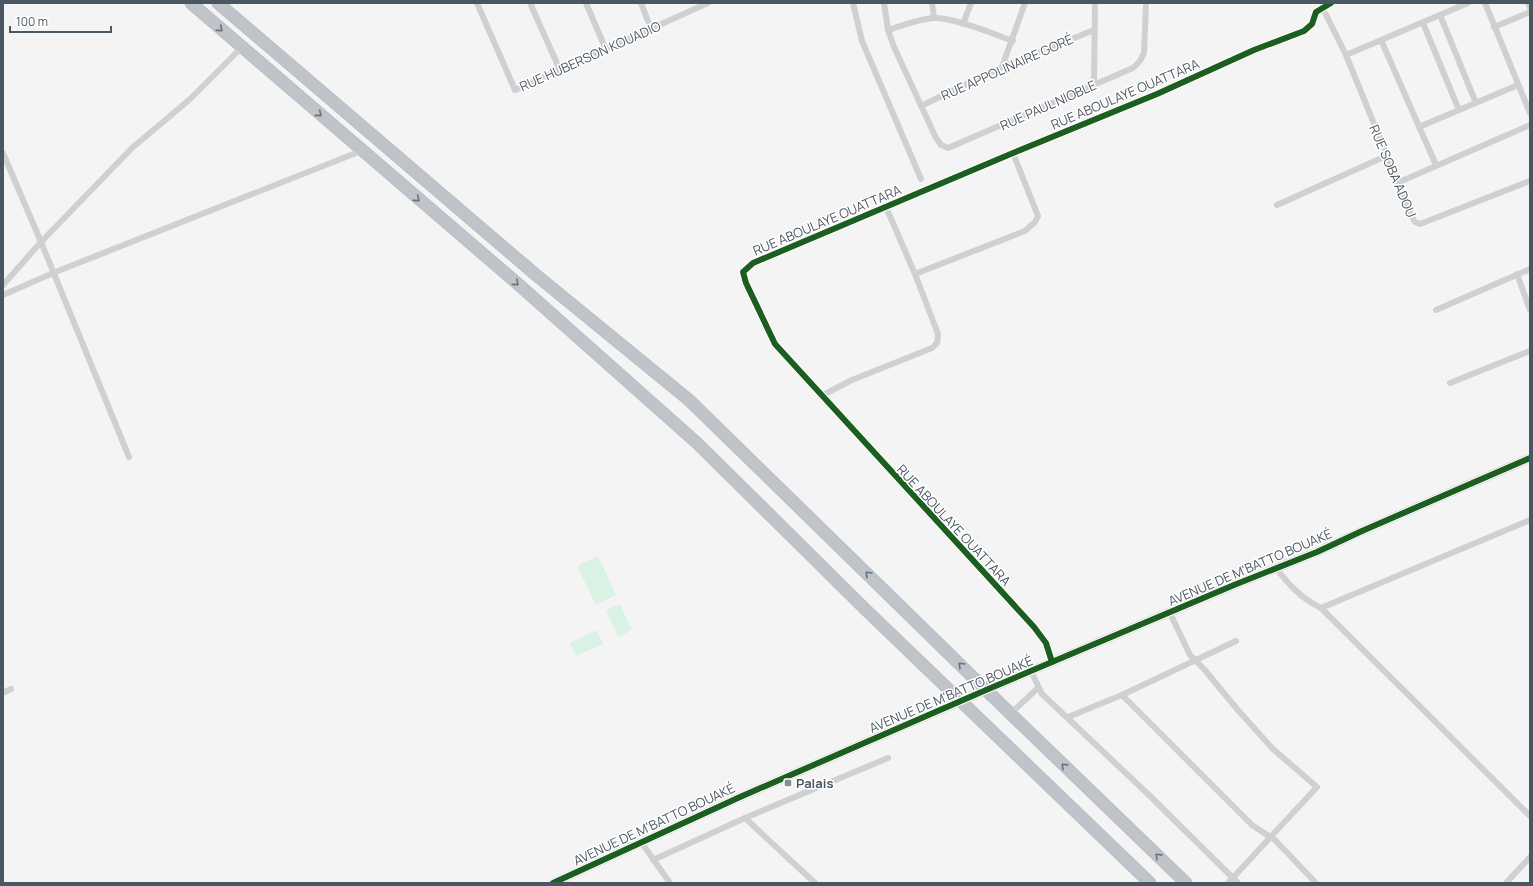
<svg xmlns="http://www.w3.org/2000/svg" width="1533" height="886" viewBox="0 0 1533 886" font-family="Manrope,sans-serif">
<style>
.green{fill:#d9f2e3}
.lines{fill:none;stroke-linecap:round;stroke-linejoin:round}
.highway-casing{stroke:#b9bec3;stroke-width:13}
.street{stroke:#ced0d2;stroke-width:6}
.secondary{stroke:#ced0d4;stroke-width:9}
.highway{stroke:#bec4c9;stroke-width:11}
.cycleway-casing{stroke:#fff;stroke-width:8}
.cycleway{stroke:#1b5e20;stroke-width:6}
.oneway{stroke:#67727b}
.poi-dot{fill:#868d94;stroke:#fff;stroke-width:1.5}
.labels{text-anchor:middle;stroke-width:3;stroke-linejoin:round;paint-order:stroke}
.street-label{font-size:13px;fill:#4a5661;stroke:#fff}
.poi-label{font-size:13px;font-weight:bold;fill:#4a5661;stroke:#fff;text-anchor:start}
</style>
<rect width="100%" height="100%" fill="#f4f4f4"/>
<g class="green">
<polygon points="598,556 616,595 596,605 577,566"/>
<polygon points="620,604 632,630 618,637 606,610"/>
<polygon points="596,630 603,644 576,656 570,643"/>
</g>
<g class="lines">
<g class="highway-casing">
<g id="highway">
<polyline points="191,3 518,284 697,443 866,610 1150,883"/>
<polyline points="218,3 536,275 689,400 986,690 1186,883"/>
</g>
</g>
<g class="street">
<polyline points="477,3 515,90 708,3"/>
<polyline points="530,3 560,70"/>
<polyline points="586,3 606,50"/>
<polyline points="641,3 651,29"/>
<polyline points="853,3 862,41 921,179"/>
<polyline points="884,3 888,30 894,47 936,138 941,145 948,148 1133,68 1140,61 1144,53 1146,3"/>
<polyline points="932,3 934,18"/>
<polyline points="1485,3 1530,113"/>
<polyline points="1528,3 1530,8"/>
<polyline points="1322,7 1346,55 1412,217 1415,222 1420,224 1530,181"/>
<polyline points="1440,15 1476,103"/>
<polyline points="1423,23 1459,110"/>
<polyline points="963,24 971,3"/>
<polyline points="1494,27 1530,12"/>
<path d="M888,30C902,26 918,19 933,18C953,17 993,34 1013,41"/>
<polyline points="1381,40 1436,165"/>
<polyline points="1346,55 1468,3"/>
<polyline points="1002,67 1025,3"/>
<polyline points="1094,85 1095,3"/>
<polyline points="921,106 1002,67 1094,30"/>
<polyline points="1419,127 1518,85"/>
<polyline points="3,153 41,242 129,457"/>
<polyline points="1397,183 1530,125"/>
<polyline points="1277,205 1386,156"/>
<polyline points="886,207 915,274"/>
<polyline points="1517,274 1530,310"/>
<polyline points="3,285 41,242 132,148 189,100 242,47"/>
<polyline points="3,295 53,273 361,151"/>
<polyline points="1436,310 1530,269"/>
<polyline points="1450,383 1530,351"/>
<polyline points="821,396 852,380 932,348 937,343 938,334 915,274 1025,231 1035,222 1038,216 1013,153"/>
<path d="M1276,568C1289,585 1302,599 1321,608L1530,816"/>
<polyline points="1321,608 1530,520"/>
<polyline points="1170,613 1190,655 1204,669 1237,709 1273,749 1317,787 1228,883"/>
<polyline points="1052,662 1046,643 1034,627 775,344 746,283 743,272 753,263 1013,153 1157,94 1254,50 1304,31 1312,24 1316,12 1331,3"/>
<polyline points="1031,671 1042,694 1149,795 1238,883"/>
<polyline points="3,693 11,689"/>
<polyline points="1122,695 1252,825 1275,840 1316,883"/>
<polyline points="1010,714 1038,688"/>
<polyline points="1068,717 1122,695 1236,641"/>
<polyline points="745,818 815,883"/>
<polyline points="641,842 670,883"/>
<polyline points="653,860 745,818 888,758"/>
<polyline points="1506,883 1530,857"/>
</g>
<polyline class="secondary" points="553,883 740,797 986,690 1234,585 1317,552 1362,531 1530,458"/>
<use href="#highway" class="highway"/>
<g class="cycleway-casing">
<g id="cycleway">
<polyline points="1052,662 1046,643 1034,627 775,344 746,283 743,272 753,263 1013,153 1157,94 1254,50 1304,31 1312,24 1316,12 1331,3"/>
<polyline points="553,883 740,797 986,690 1234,585 1317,552 1362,531 1530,458"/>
</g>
</g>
<use href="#cycleway" class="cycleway"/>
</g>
<defs><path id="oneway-chevron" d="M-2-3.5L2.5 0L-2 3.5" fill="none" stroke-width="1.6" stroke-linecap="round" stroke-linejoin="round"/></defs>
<g class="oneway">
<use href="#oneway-chevron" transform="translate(220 29) rotate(41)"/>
<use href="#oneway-chevron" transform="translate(319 114) rotate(41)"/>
<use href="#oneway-chevron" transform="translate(417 199) rotate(40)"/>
<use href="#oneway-chevron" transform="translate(516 283) rotate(41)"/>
<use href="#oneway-chevron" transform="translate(868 574) rotate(-135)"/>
<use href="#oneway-chevron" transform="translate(961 665) rotate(-135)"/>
<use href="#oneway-chevron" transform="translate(1064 766) rotate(-136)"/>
<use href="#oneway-chevron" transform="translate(1158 856) rotate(-136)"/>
</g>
<rect class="poi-dot" x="784" y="779" width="8" height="8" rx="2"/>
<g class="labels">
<g class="street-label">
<text transform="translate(590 56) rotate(-24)" y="5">RUE HUBERSON KOUADIO</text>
<text transform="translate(1007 67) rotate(-24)" y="5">RUE APPOLINAIRE GORÉ</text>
<text transform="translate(1125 94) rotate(-23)" y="5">RUE ABOULAYE OUATTARA</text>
<text transform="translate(1048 105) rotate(-24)" y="5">RUE PAUL NIOBLE</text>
<text transform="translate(1393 171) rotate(67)" y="5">RUE SOBA ADOU</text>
<text transform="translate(827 220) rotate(-23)" y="5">RUE ABOULAYE OUATTARA</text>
<text transform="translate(954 525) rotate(47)" y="5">RUE ABOULAYE OUATTARA</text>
<text transform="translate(1250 567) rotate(-23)" y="5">AVENUE DE M'BATTO BOUAKÉ</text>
<text transform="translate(951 694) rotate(-23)" y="5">AVENUE DE M'BATTO BOUAKÉ</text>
<text transform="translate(654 824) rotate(-25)" y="5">AVENUE DE M'BATTO BOUAKÉ</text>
</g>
<g class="poi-label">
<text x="796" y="788">Palais</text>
</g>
</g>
<rect width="1533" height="886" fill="none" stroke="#4a5661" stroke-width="8"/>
<path d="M10 26v6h101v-6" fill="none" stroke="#4a5661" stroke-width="2"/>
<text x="16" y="26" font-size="12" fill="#4a5661" stroke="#ffffff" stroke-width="3" paint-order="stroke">100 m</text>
</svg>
